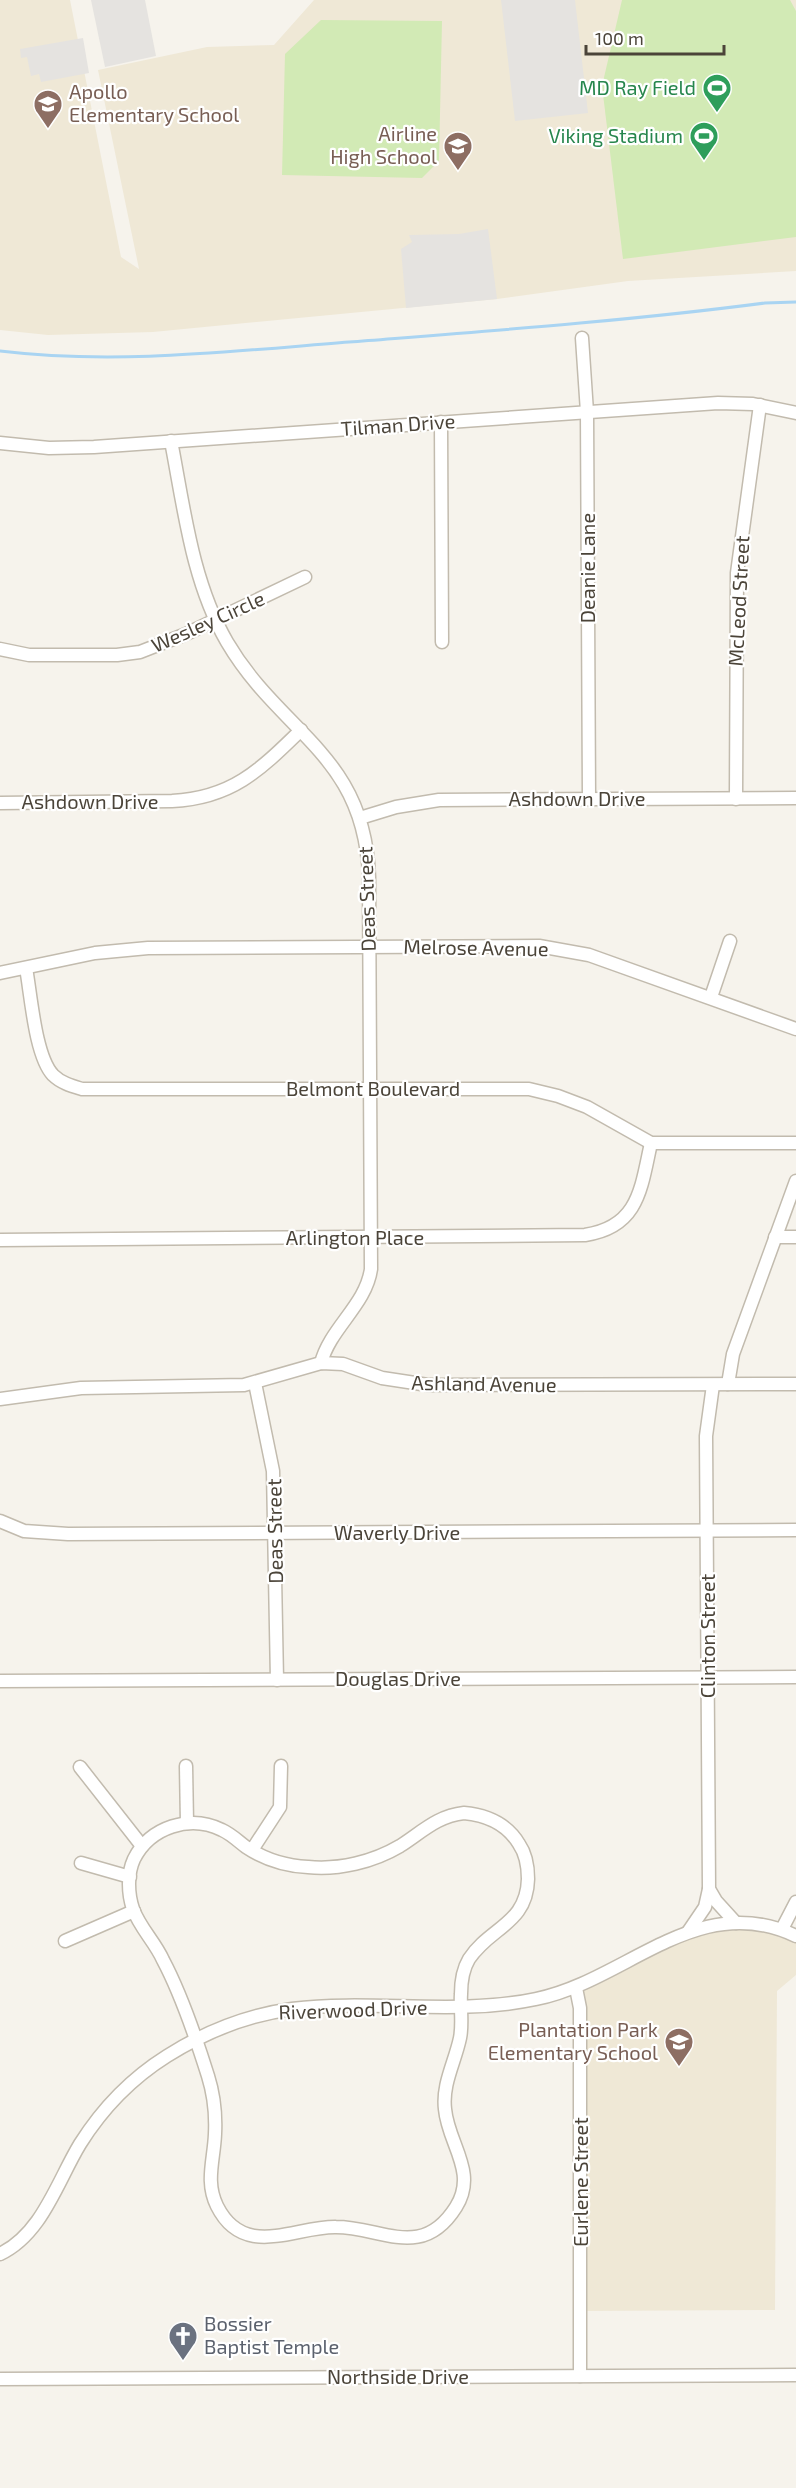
<svg xmlns="http://www.w3.org/2000/svg" width="796" height="2488" viewBox="0 0 796 2488" font-family="'Exo 2',sans-serif">
<style>
.education{fill:#efe8d6}
.green{fill:#d2eab5}
.parking{fill:#e5e3e0}
.lines{fill:none;stroke-linecap:round;stroke-linejoin:round}
.stream{stroke:#a9d4f2;stroke-width:3}
.minor-casing{stroke:#c2bbae;stroke-width:15}
.minor{stroke:#fff;stroke-width:12}
.labels{text-anchor:middle;stroke-width:4.5;stroke-linejoin:round;paint-order:stroke}
.leisure-label{font-size:20px;fill:#27864d;stroke:#fff;text-anchor:end}
.education-label{font-size:20px;fill:#785e54;stroke:#fff;text-anchor:end}
.street-label{font-size:20px;fill:#4b4439;stroke:#fff}
.worship-label{font-size:20px;fill:#5b616d;stroke:#fff;text-anchor:start}
</style>
<rect width="100%" height="100%" fill="#f6f3ec"/>
<g class="education">
<polygon points="0,0 70,0 121,257 139,269 98,70 207,47 274,45 314,0 796,0 796,271 628,281 497,299 153,332 48,335 0,330"/>
<polygon points="721,1925 796,1936 796,1975 777,1991 775,2310 581,2311 576,1988"/>
</g>
<g class="green">
<polygon points="622,0 790,0 796,11 796,237 623,259 602,86"/>
<polygon points="321,20 442,21 439,161 422,178 282,175 285,54"/>
</g>
<g class="parking">
<polygon points="91,0 145,0 156,56 105,67"/>
<polygon points="501,0 575,0 588,113 515,121"/>
<polygon points="83,38 89,73 41,82 39,74 31,76 27,57 21,58 20,49"/>
<polygon points="488,229 497,299 406,308 401,249 412,242 409,235 459,234"/>
</g>
<g class="lines">
<path class="stream" d="M0,351C116,365 234,351 349,342C488,331 627,321 765,303L796,302"/>
<g class="minor-casing">
<g id="minor">
<polyline points="582,338 587,412 589,799"/>
<polyline points="441,422 442,642"/>
<path d="M171,441C184,508 192,582 227,642C281,734 365,754 369,877L371,1269C366,1305 330,1328 321,1363"/>
<polyline points="0,443 49,448 94,447 718,403 753,404 796,413"/>
<polyline points="0,649 29,655 117,655 140,652 186,634 305,577"/>
<polyline points="736,799 737,573 760,405"/>
<path d="M0,803L172,801C232,798 260,770 301,730"/>
<polyline points="360,818 396,807 439,800 796,798"/>
<path d="M26,968C31,995 35,1056 53,1075C61,1083 72,1086 82,1089H529L558,1096L587,1107L651,1143H796"/>
<polyline points="0,973 95,953 148,948 539,946 589,955 796,1029"/>
<polyline points="711,997 730,941"/>
<polyline points="775,1237 796,1237"/>
<path d="M0,1240L585,1235C639,1227 641,1188 651,1143"/>
<polyline points="255,1383 273,1471 277,1680"/>
<polyline points="728,1384 733,1354 796,1181"/>
<polyline points="713,1385 706,1436 709,1889 716,1901 736,1923"/>
<polyline points="0,1399 81,1388 244,1385 321,1363 343,1364 382,1378 428,1385 796,1384"/>
<polyline points="0,1521 24,1531 68,1534 796,1530"/>
<polyline points="0,1681 796,1677"/>
<polyline points="186,1766 187,1823"/>
<polyline points="80,1767 142,1846"/>
<path d="M464,1813C486,1815 507,1824 519,1844C526,1854 528,1866 528,1879C527,1924 490,1927 469,1959C463,1969 461,1982 461,1994C460,2008 463,2024 460,2038C455,2062 442,2084 445,2109C448,2144 478,2172 456,2207C422,2261 382,2227 336,2227C295,2226 244,2260 217,2206C205,2182 214,2160 215,2134C216,2114 214,2095 208,2076C197,2041 180,1992 163,1960C155,1942 140,1928 133,1909C128,1894 127,1874 134,1859C150,1827 190,1814 222,1830C231,1834 238,1841 246,1847C264,1859 287,1866 308,1867C339,1870 373,1862 400,1846C422,1832 437,1816 464,1813Z"/>
<polyline points="252,1850 280,1807 281,1766"/>
<polyline points="81,1863 130,1877"/>
<polyline points="782,1929 796,1902"/>
<polyline points="688,1932 705,1907 709,1889"/>
<polyline points="65,1941 134,1911"/>
<polyline points="576,1988 580,2008 580,2376"/>
<path d="M0,2254C42,2234 57,2182 80,2144C102,2109 132,2078 167,2056C205,2032 248,2015 292,2009C373,1999 456,2016 536,1999C626,1981 698,1889 796,1936"/>
<polyline points="0,2379 796,2375"/>
</g>
</g>
<use href="#minor" class="minor"/>
</g>
<defs>
<g id="stadium-pin" transform="scale(1.5)"><path d="M0 17L-7.5 6A9.5 9.5 0 1 1 7.5 6Z" fill="#2e9e5b" stroke="#fff"/><path d="M0-5a6.5 5 0 1 0 0 10a6.5 5 0 1 0 0-10ZM-3.5-1.8h7v3.6h-7Z" fill="#fff"/></g>
<g id="school-pin" transform="scale(1.5)"><path d="M0 17L-7.5 6A9.5 9.5 0 1 1 7.5 6Z" fill="#8d6e63" stroke="#fff"/><path d="M0-5L7-2L0 1L-7-2ZM-4 1L0 2.5L4 1V4Q0 6-4 4Z" fill="#fff"/></g>
<g id="church-pin" transform="scale(1.5)"><path d="M0 17L-7.5 6A9.5 9.5 0 1 1 7.5 6Z" fill="#6b7280" stroke="#fff"/><path d="M-1.2-6h2.4v3.5h3.3v2.4h-3.3V6h-2.4V-.1h-3.3v-2.4h3.3Z" fill="#fff"/></g>
</defs>
<g fill-rule="evenodd">
<use href="#stadium-pin" x="717" y="88"/>
<use href="#school-pin" x="48" y="104"/>
<use href="#stadium-pin" x="704" y="136"/>
<use href="#school-pin" x="458" y="146"/>
<use href="#school-pin" x="679" y="2042"/>
<use href="#church-pin" x="183" y="2336"/>
</g>
<g class="labels">
<g class="leisure-label">
<text x="696" y="95">MD Ray Field</text>
<text x="683" y="143">Viking Stadium</text>
</g>
<g class="education-label">
<text x="69" y="99" text-anchor="start">Apollo<tspan x="69" dy="23">Elementary School</tspan></text>
<text x="437" y="141">Airline<tspan x="437" dy="23">High School</tspan></text>
<text x="658" y="2037">Plantation Park<tspan x="658" dy="23">Elementary School</tspan></text>
</g>
<g class="street-label">
<text transform="translate(398 425) rotate(-4)" y="7">Tilman Drive</text>
<text transform="translate(588 568) rotate(-90)" y="7">Deanie Lane</text>
<text transform="translate(739 601) rotate(-87)" y="7">McLeod Street</text>
<text transform="translate(208 622) rotate(-24)" y="7">Wesley Circle</text>
<text x="577" y="806">Ashdown Drive</text>
<text x="90" y="809">Ashdown Drive</text>
<text transform="translate(367 899) rotate(-92)" y="7">Deas Street</text>
<text transform="translate(476 948) rotate(1)" y="7">Melrose Avenue</text>
<text x="373" y="1096">Belmont Boulevard</text>
<text x="355" y="1245">Arlington Place</text>
<text transform="translate(484 1384) rotate(1)" y="7">Ashland Avenue</text>
<text transform="translate(275 1531) rotate(-91)" y="7">Deas Street</text>
<text x="397" y="1540">Waverly Drive</text>
<text transform="translate(708 1636) rotate(-90)" y="7">Clinton Street</text>
<text x="398" y="1686">Douglas Drive</text>
<text transform="translate(353 2010) rotate(-2)" y="7">Riverwood Drive</text>
<text transform="translate(581 2182) rotate(-90)" y="7">Eurlene Street</text>
<text x="398" y="2384">Northside Drive</text>
</g>
<g class="worship-label">
<text x="204" y="2331">Bossier<tspan x="204" dy="23">Baptist Temple</tspan></text>
</g>
</g>
<path d="M586 45v9h138v-9" fill="none" stroke="#4b4439" stroke-width="3"/>
<text x="595" y="45" font-size="18" fill="#4b4439" stroke="#ffffff" stroke-width="4.5" paint-order="stroke">100 m</text>
</svg>
